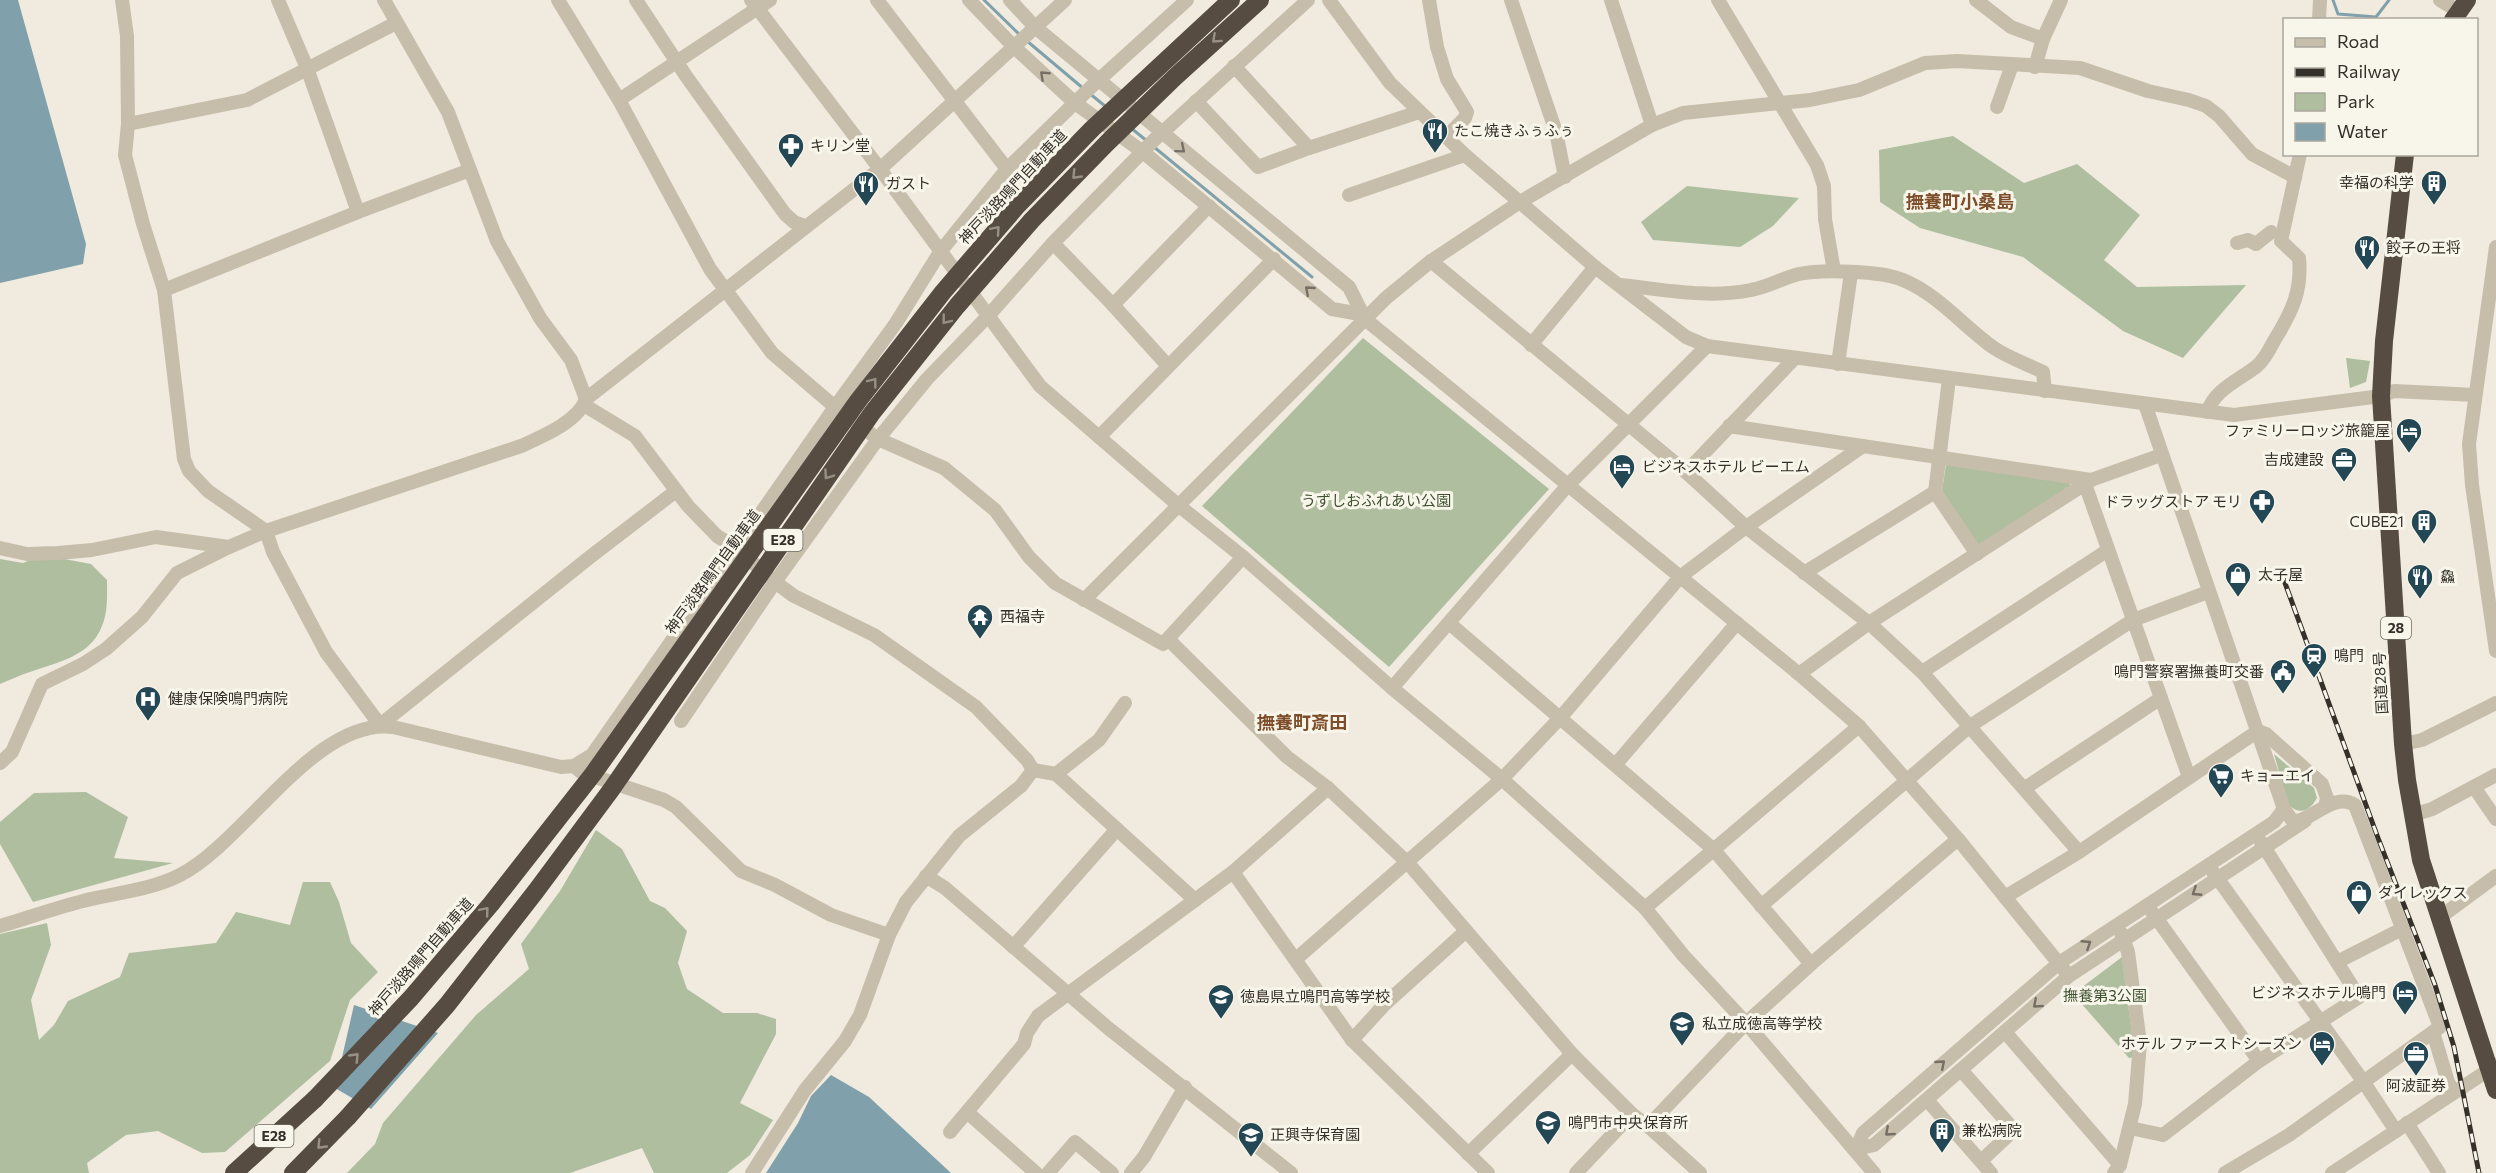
<svg xmlns="http://www.w3.org/2000/svg" width="2496" height="1173" viewBox="0 0 2496 1173" font-family="Commissioner,'Noto Sans JP',sans-serif">
<style>
.green{fill:#aebe9f}
.water{fill:#80a1ab}
.lines{fill:none;stroke-linecap:round;stroke-linejoin:round}
.stream{stroke:#80a1ab;stroke-width:3}
.minor{stroke:#c7bdab;stroke-width:14}
.highway{stroke:#564c42;stroke-width:18}
.rail-casing{stroke:#36302a;stroke-width:5}
.rail{stroke:#f8f5ea;stroke-width:3;stroke-dasharray:9;stroke-linecap:butt}
.highway-bridge{stroke:#564c42;stroke-width:18}
.oneway{stroke:#979085}
.oneway2{stroke:#776f64}
.labels{text-anchor:middle;stroke-width:6;stroke-linejoin:round;paint-order:stroke}
.shield{fill:#f8f5ea;stroke:#706b64;stroke-width:1.5}
.shield-label{font-size:14px;font-weight:bold;fill:#36302a}
.poi-label{font-size:15px;fill:#36302a;stroke:#f8f5ea;text-anchor:start}
.street-label{font-size:15px;fill:#36302a;stroke:#f8f5ea}
.park-label{font-size:15px;fill:#3f5230;stroke:#f8f5ea}
.quarter-label{font-size:18px;font-weight:bold;fill:#7e4e2a;stroke:#f8f5ea}
</style>
<rect width="100%" height="100%" fill="#f0ebde"/>
<g class="green">
<polygon points="1953,136 2024,183 2077,164 2140,215 2104,260 2137,287 2246,285 2183,358 2123,331 2023,257 1920,228 1880,202 1879,150"/>
<polygon points="1687,186 1799,198 1773,226 1740,247 1653,240 1641,222"/>
<polygon points="1363,338 1549,489 1389,667 1202,506"/>
<polygon points="2346,358 2370,361 2366,382 2350,388"/>
<polygon points="1946,464 2070,481 2070,490 1978,546 1942,491"/>
<path d="M43,555L91,564L107,580C107,595 108,612 102,626C90,657 57,662 30,672C20,675 10,680 0,684V559L23,563Z"/>
<path d="M2274,754L2314,788L2317,798C2310,811 2299,816 2288,804Z"/>
<polygon points="86,792 128,817 114,858 173,863 33,902 0,844 0,822 34,793"/>
<polygon points="596,830 622,849 650,901 665,908 687,931 678,963 687,989 723,1013 757,1013 776,1019 776,1034 740,1103 773,1120 750,1155 727,1173 654,1173 642,1148 570,1173 347,1173 375,1144 383,1123 476,1015 529,969 521,944 560,891"/>
<polygon points="303,882 330,882 339,902 351,943 378,972 350,1000 330,1061 225,1152 202,1153 158,1131 126,1135 87,1163 89,1173 0,1173 0,934 47,923 51,945 31,1000 39,1040 54,1025 68,1001 120,977 129,953 216,943 236,912 290,925"/>
<polygon points="2122,957 2135,1057 2129,1058 2073,994"/>
</g>
<g class="water">
<polygon points="0,0 18,0 86,244 83,264 0,283"/>
<polygon points="354,1005 438,1033 371,1109 335,1088"/>
<polygon points="831,1075 869,1097 951,1173 766,1173 798,1123 811,1096"/>
</g>
<g class="lines">
<g class="stream">
<polyline points="984,0 1020,35"/>
<polyline points="2333,0 2338,14 2376,17 2389,0"/>
<polyline points="1027,41 1084,89"/>
<polyline points="1089,93 1105,106"/>
<polyline points="1131,128 1147,141"/>
<polyline points="1154,147 1312,277"/>
</g>
<g class="minor">
<polyline points="122,0 127,36 128,124 125,155 143,224 164,290 184,459 189,471 208,491 266,531 273,552 326,652 380,725"/>
<polyline points="278,0 307,68 358,212"/>
<polyline points="384,0 448,112 497,241 540,318 571,360 586,399"/>
<polyline points="558,0 619,100 710,269 772,353 835,407 878,439 944,468 995,510 1029,557 1055,583 1163,644 1243,557"/>
<polyline points="636,0 686,76 785,214 794,222 805,226"/>
<polyline points="751,0 880,169 1040,386 1178,505 1243,557 1392,688 1502,779 1645,908 1683,955 1746,1023 1874,1173"/>
<polyline points="877,0 1007,169"/>
<polyline points="969,0 1013,46 1075,103 1143,152 1332,309 1360,314"/>
<polyline points="1010,0 1035,27 1349,287 1365,319 1799,674 1859,726 1958,839 2069,976"/>
<polyline points="1329,0 1390,83 1465,155 1595,267 1686,337 1707,346 2234,415 2381,396 2394,391 2475,395"/>
<polyline points="1429,0 1437,47 1447,79 1467,112 1465,118 1446,137"/>
<polyline points="1511,0 1556,132 1565,177"/>
<polyline points="1611,0 1652,125"/>
<polyline points="1718,0 1817,165 1824,186 1825,219 1834,271"/>
<polyline points="1976,0 2011,27 2043,39"/>
<polyline points="2440,0 2458,11"/>
<polyline points="2319,20 2320,0"/>
<polyline points="1234,66 1309,148 1419,112"/>
<polyline points="2035,67 2043,39 2061,0"/>
<polyline points="619,100 770,0"/>
<polyline points="1196,101 1258,167 1309,148"/>
<polyline points="1997,107 2012,65"/>
<polyline points="128,124 247,100 396,23"/>
<polyline points="1349,195 1465,155"/>
<polyline points="1053,243 1113,305 1168,366"/>
<polyline points="2237,243 2248,240 2256,244 2271,232"/>
<polyline points="2496,247 2469,444 2472,485 2496,651"/>
<polyline points="1431,261 1686,472 1746,527 1869,623 1922,672 2079,852"/>
<path d="M1620,285C1662,289 1709,299 1751,290C1768,287 1783,278 1799,274C1822,269 1882,271 1903,280C1939,295 1963,326 1994,348C2009,358 2027,364 2043,372L2045,391"/>
<polyline points="164,290 358,212 470,170"/>
<polyline points="1113,305 1209,206"/>
<polyline points="1531,345 1595,267"/>
<polyline points="1838,364 1851,273"/>
<polyline points="1949,379 1935,492 1977,554"/>
<path d="M2145,404L2284,809L2292,820L2298,821C2316,816 2335,793 2355,805L2440,1027L2433,1032L2448,1082L2454,1092"/>
<polyline points="584,405 635,436 688,506 717,536 736,548 775,582 794,596 874,635 976,707 1027,760 1033,770"/>
<path d="M2207,412C2216,388 2238,381 2257,366C2267,357 2270,347 2277,336C2293,309 2302,290 2299,258L2281,241L2300,154"/>
<polyline points="1729,426 2091,480"/>
<polyline points="1099,437 1274,259"/>
<polyline points="1686,472 1794,359"/>
<polyline points="2085,484 2189,777"/>
<path d="M0,548L27,554L58,553L92,550L156,537L229,547L266,531L521,446C541,437 578,422 586,399L880,169L1065,0"/>
<polyline points="1804,573 1935,492"/>
<polyline points="1084,600 1386,298 1431,261 1520,202 1652,125 1683,113 1810,100 1859,90 1925,63 1957,61 2080,68 2148,91 2189,100 2206,106 2219,116 2252,154 2295,177"/>
<polyline points="1449,623 1713,849 1811,964"/>
<polyline points="1169,640 1287,757 1328,788 1408,863 1572,1054 1632,1114 1648,1126 1700,1173"/>
<polyline points="1922,672 2108,550"/>
<polyline points="1799,674 1869,623 2091,480 2161,455"/>
<polyline points="1392,688 1568,485 1707,346"/>
<polyline points="681,721 775,582 878,439 927,379 988,316 1053,243 1154,140 1308,0"/>
<polyline points="380,725 590,557 676,491"/>
<polyline points="2403,744 2422,740 2496,703"/>
<polyline points="0,763 12,752 42,684 83,664 106,649 142,617 177,573 229,547"/>
<polyline points="1616,764 1737,623"/>
<polyline points="574,766 581,772 664,800 676,807 741,871 775,885 831,915 889,935"/>
<polyline points="1033,770 1056,774 1195,900"/>
<polyline points="1056,774 1099,740 1125,703"/>
<polyline points="2474,787 2496,819"/>
<polyline points="2025,788 2161,698"/>
<polyline points="2413,815 2432,809 2496,775"/>
<polyline points="1233,872 1352,1040 1488,1173"/>
<polyline points="2213,872 2363,1081 2396,1131"/>
<polyline points="926,876 945,888 1108,1028 1291,1173"/>
<polyline points="2005,897 2079,852 2258,731 2266,734 2322,784 2327,798 2325,807"/>
<polyline points="1761,906 1970,726 2133,620 2208,592"/>
<polyline points="1645,908 1859,726"/>
<polyline points="2152,912 2259,1061"/>
<polyline points="2439,918 2496,876"/>
<path d="M0,926C28,918 55,908 83,901C115,893 151,890 180,875C245,842 315,717 393,727L561,767L574,766L592,755L835,407L896,323L940,252L1007,169L1091,87L1187,0"/>
<polyline points="1013,947 1117,829"/>
<polyline points="1296,959 1502,779 1561,717 1680,577 1746,527 1863,446"/>
<polyline points="2337,962 2404,928"/>
<polyline points="2005,1032 2120,1165"/>
<polyline points="1352,1040 1385,1004 1466,931"/>
<polyline points="1961,1070 2014,1130 1981,1161"/>
<polyline points="1927,1100 1991,1173"/>
<polyline points="967,1112 1036,1173"/>
<polyline points="2407,1123 2439,1173"/>
<polyline points="1648,1126 1746,1023 1811,964 1958,839"/>
<polyline points="2130,1128 2163,1135 2259,1061 2359,997 2261,842"/>
<polyline points="950,1132 1024,1044 1027,1033 1038,1016 1233,872 1328,788"/>
<polyline points="1856,1149 1874,1145 2069,976 2305,821"/>
<polyline points="1856,1149 1863,1133 2059,963 2274,822 2284,809"/>
<polyline points="1468,1154 1572,1054"/>
<polyline points="752,1173 805,1090 845,1041 860,1015 889,935 906,902 959,836 1021,786 1033,770"/>
<polyline points="1048,1173 1075,1142 1112,1173"/>
<polyline points="1131,1173 1144,1157 1185,1087"/>
<polyline points="1576,1173 1632,1114"/>
<polyline points="2114,1173 2120,1165 2135,1104 2140,1043 2128,952 2121,933"/>
<polyline points="2225,1173 2289,1135 2433,1032"/>
<polyline points="2332,1173 2496,1065"/>
</g>
<g class="highway">
<polyline points="2453,20 2467,0"/>
<polyline points="2405,154 2384,341 2381,396 2403,744 2407,780 2421,860 2496,1090"/>
<polyline points="234,1173 315,1099"/>
<polyline points="293,1173 348,1117"/>
</g>
<g class="rail-casing">
<polyline id="rail" points="2281,572 2378,838 2435,985 2454,1047 2479,1173"/>
</g>
<use href="#rail" class="rail"/>
<g class="highway-bridge">
<polyline points="315,1099 411,998 491,904 593,774 858,401 943,292 1017,206 1092,129 1231,0"/>
<polyline points="348,1117 447,1005 536,891 611,790 872,413 957,306 1032,220 1107,143 1175,77 1260,0"/>
</g>
</g>
<defs><path id="oneway-chevron" d="M-2-3.5L2.5 0L-2 3.5" fill="none" stroke-width="1.6" stroke-linecap="round" stroke-linejoin="round" transform="scale(1.5)"/></defs>
<g class="oneway">
<use href="#oneway-chevron" transform="translate(1216 39) rotate(138)"/>
<use href="#oneway-chevron" transform="translate(1076 175) rotate(134)"/>
<use href="#oneway-chevron" transform="translate(996 230) rotate(-49)"/>
<use href="#oneway-chevron" transform="translate(946 320) rotate(128)"/>
<use href="#oneway-chevron" transform="translate(873 382) rotate(-52)"/>
<use href="#oneway-chevron" transform="translate(828 475) rotate(125)"/>
<use href="#oneway-chevron" transform="translate(485 911) rotate(-50)"/>
<use href="#oneway-chevron" transform="translate(355 1057) rotate(-46)"/>
<use href="#oneway-chevron" transform="translate(321 1145) rotate(134)"/>
</g>
<g class="oneway2">
<use href="#oneway-chevron" transform="translate(1044 75) rotate(-137)"/>
<use href="#oneway-chevron" transform="translate(1181 149) rotate(40)"/>
<use href="#oneway-chevron" transform="translate(1309 290) rotate(-139)"/>
<use href="#oneway-chevron" transform="translate(2196 892) rotate(147)"/>
<use href="#oneway-chevron" transform="translate(2087 944) rotate(-33)"/>
<use href="#oneway-chevron" transform="translate(2037 1004) rotate(139)"/>
<use href="#oneway-chevron" transform="translate(1941 1064) rotate(-41)"/>
<use href="#oneway-chevron" transform="translate(1889 1132) rotate(139)"/>
</g>
<defs>
<g id="restaurant-pin" transform="scale(1.35)"><path d="M0 17L-7.5 6A9.5 9.5 0 1 1 7.5 6Z" fill="#234754" stroke="#f8f5ea"/><path d="M-5-6h1v4h1v-4h1v4h1v-4h1v5L-1.5 .5V6h-2V.5L-5-1ZM5-6V6H3V1.5H1.5Q1.5-4 5-6Z" fill="#fff"/></g>
<g id="pharmacy-pin" transform="scale(1.35)"><path d="M0 17L-7.5 6A9.5 9.5 0 1 1 7.5 6Z" fill="#234754" stroke="#f8f5ea"/><path d="M-2-6h4v4h4v4h-4v4h-4v-4h-4v-4h4Z" fill="#fff"/></g>
<g id="building-pin" transform="scale(1.35)"><path d="M0 17L-7.5 6A9.5 9.5 0 1 1 7.5 6Z" fill="#234754" stroke="#f8f5ea"/><path d="M-4-6H4V6H1V3H-1V6H-4ZM-2.5-4.3h1.7v1.8h-1.7ZM.8-4.3h1.7v1.8H.8ZM-2.5-1h1.7V.8h-1.7ZM.8-1h1.7V.8H.8Z" fill="#fff"/></g>
<g id="hotel-pin" transform="scale(1.35)"><path d="M0 17L-7.5 6A9.5 9.5 0 1 1 7.5 6Z" fill="#234754" stroke="#f8f5ea"/><path d="M-6-4.5h1.5V1H6V5H4.5V3h-9V5H-6ZM-4 0a1.8 1.8 0 1 1 3.6 0ZM.5 0V-2.5h3Q6-2.5 6 0Z" fill="#fff"/></g>
<g id="office-pin" transform="scale(1.35)"><path d="M0 17L-7.5 6A9.5 9.5 0 1 1 7.5 6Z" fill="#234754" stroke="#f8f5ea"/><path d="M-6-3h4V-5.5h4V-3h4V5H-6ZM-1-4.5V-3h2v-1.5ZM-6 0V1H6V0Z" fill="#fff"/></g>
<g id="shop-pin" transform="scale(1.35)"><path d="M0 17L-7.5 6A9.5 9.5 0 1 1 7.5 6Z" fill="#234754" stroke="#f8f5ea"/><path d="M-5-2.5h2.3a2.7 3.5 0 0 1 5.4 0H5L5.5 6h-11ZM-1.5-2.5h3a1.5 2.3 0 0 0-3 0Z" fill="#fff"/></g>
<g id="temple-pin" transform="scale(1.35)"><path d="M0 17L-7.5 6A9.5 9.5 0 1 1 7.5 6Z" fill="#234754" stroke="#f8f5ea"/><path d="M0-6L5-2H3V0L6.5 2.5H4V6H1.5V3h-3V6H-4V2.5H-6.5L-3 0V-2H-5Z" fill="#fff"/></g>
<g id="station-pin" transform="scale(1.35)"><path d="M0 17L-7.5 6A9.5 9.5 0 1 1 7.5 6Z" fill="#234754" stroke="#f8f5ea"/><path d="M-3-6H3Q5-6 5-4V2Q5 4 3 4L4.5 6H3L1.5 4h-3L-3 6H-4.5L-3 4Q-5 4-5 2V-4Q-5-6-3-6ZM-3.5-4v3h7v-3ZM-3.5 1v1.5H-2V1ZM2 1v1.5H3.5V1Z" fill="#fff"/></g>
<g id="civic-pin" transform="scale(1.35)"><path d="M0 17L-7.5 6A9.5 9.5 0 1 1 7.5 6Z" fill="#234754" stroke="#f8f5ea"/><path d="M-.6-6.5H3V-4.5H.6V-3L4-1V1h2V6H-6V1h2V-1L-.6-3ZM-1.2 2.5V6h2.4V2.5Z" fill="#fff"/></g>
<g id="hospital-pin" transform="scale(1.35)"><path d="M0 17L-7.5 6A9.5 9.5 0 1 1 7.5 6Z" fill="#234754" stroke="#f8f5ea"/><path d="M-5-5h3v3.5h4V-5h3V5h-3V1.5h-4V5h-3Z" fill="#fff"/></g>
<g id="supermarket-pin" transform="scale(1.35)"><path d="M0 17L-7.5 6A9.5 9.5 0 1 1 7.5 6Z" fill="#234754" stroke="#f8f5ea"/><path d="M-6-5.5h2.5l.6 2H6L4.5 2H-2.5L-4.4-4H-6ZM-1.5 3.2a1.3 1.3 0 1 0 .1 0ZM3 3.2a1.3 1.3 0 1 0 .1 0Z" fill="#fff"/></g>
<g id="school-pin" transform="scale(1.35)"><path d="M0 17L-7.5 6A9.5 9.5 0 1 1 7.5 6Z" fill="#234754" stroke="#f8f5ea"/><path d="M0-5L7-2L0 1L-7-2ZM-4 1L0 2.5L4 1V4Q0 6-4 4Z" fill="#fff"/></g>
</defs>
<g fill-rule="evenodd">
<use href="#restaurant-pin" x="1435" y="131"/>
<use href="#pharmacy-pin" x="791" y="146"/>
<use href="#building-pin" x="2434" y="183"/>
<use href="#restaurant-pin" x="866" y="184"/>
<use href="#restaurant-pin" x="2367" y="248"/>
<use href="#hotel-pin" x="2409" y="431"/>
<use href="#office-pin" x="2344" y="460"/>
<use href="#hotel-pin" x="1622" y="467"/>
<use href="#pharmacy-pin" x="2262" y="502"/>
<use href="#building-pin" x="2424" y="522"/>
<use href="#shop-pin" x="2238" y="575"/>
<use href="#restaurant-pin" x="2420" y="577"/>
<use href="#temple-pin" x="980" y="617"/>
<use href="#station-pin" x="2314" y="656"/>
<use href="#civic-pin" x="2283" y="672"/>
<use href="#hospital-pin" x="148" y="699"/>
<use href="#supermarket-pin" x="2221" y="776"/>
<use href="#shop-pin" x="2359" y="893"/>
<use href="#hotel-pin" x="2405" y="993"/>
<use href="#school-pin" x="1221" y="997"/>
<use href="#school-pin" x="1682" y="1024"/>
<use href="#hotel-pin" x="2322" y="1044"/>
<use href="#office-pin" x="2416" y="1054"/>
<use href="#school-pin" x="1548" y="1123"/>
<use href="#building-pin" x="1942" y="1131"/>
<use href="#school-pin" x="1251" y="1135"/>
</g>
<g class="labels">
<g class="shield">
<rect x="763.5" y="529" width="39" height="22" rx="4.5"/>
<rect x="2381" y="617" width="30" height="22" rx="4.5"/>
<rect x="254.5" y="1125" width="39" height="22" rx="4.5"/>
</g>
<g class="shield-label">
<text x="783" y="545">E28</text>
<text x="2396" y="633">28</text>
<text x="274" y="1141">E28</text>
</g>
<g class="poi-label">
<text x="1454" y="136">たこ焼きふぅふぅ</text>
<text x="810" y="151">キリン堂</text>
<text x="2414" y="188" text-anchor="end">幸福の科学</text>
<text x="886" y="189">ガスト</text>
<text x="2386" y="253">餃子の王将</text>
<text x="2390" y="436" text-anchor="end">ファミリーロッジ旅籠屋</text>
<text x="2324" y="465" text-anchor="end">吉成建設</text>
<text x="1642" y="472">ビジネスホテル ビーエム</text>
<text x="2242" y="507" text-anchor="end">ドラッグストア モリ</text>
<text x="2404" y="527" text-anchor="end">CUBE21</text>
<text x="2258" y="580">太子屋</text>
<text x="2440" y="582">鱻</text>
<text x="1000" y="622">西福寺</text>
<text x="2334" y="661">鳴門</text>
<text x="2264" y="677" text-anchor="end">鳴門警察署撫養町交番</text>
<text x="168" y="704">健康保険鳴門病院</text>
<text x="2240" y="781">キョーエイ</text>
<text x="2378" y="898">ダイレックス</text>
<text x="2386" y="998" text-anchor="end">ビジネスホテル鳴門</text>
<text x="1240" y="1002">徳島県立鳴門高等学校</text>
<text x="1702" y="1029">私立成徳高等学校</text>
<text x="2302" y="1049" text-anchor="end">ホテル ファーストシーズン</text>
<text x="2416" y="1091" text-anchor="middle">阿波証券</text>
<text x="1568" y="1128">鳴門市中央保育所</text>
<text x="1962" y="1136">兼松病院</text>
<text x="1270" y="1140">正興寺保育園</text>
</g>
<g class="street-label">
<text transform="translate(1013 187) rotate(-47)" y="5">神戸淡路鳴門自動車道</text>
<text transform="translate(713 572) rotate(-54)" y="5">神戸淡路鳴門自動車道</text>
<text transform="translate(2381 683) rotate(-93)" y="5">国道28号</text>
<text transform="translate(421 957) rotate(-49)" y="5">神戸淡路鳴門自動車道</text>
</g>
<g class="park-label">
<text x="1376" y="506">うずしおふれあい公園</text>
<text x="2105" y="1001">撫養第3公園</text>
</g>
<g class="quarter-label">
<text x="1960" y="208">撫養町小桑島</text>
<text x="1302" y="729">撫養町斎田</text>
</g>
</g>
<rect x="2283" y="18" width="195" height="138" fill="#f8f5ea" stroke="#aaa69d" stroke-width="1.5"/>
<rect x="2295" y="38" width="30" height="9" fill="#c7bdab" stroke="#aaa69d" stroke-width="1.5"/>
<text x="2337" y="48" font-size="18" fill="#36302a">Road</text>
<rect x="2295" y="68" width="30" height="9" fill="#36302a" stroke="#aaa69d" stroke-width="1.5"/>
<text x="2337" y="78" font-size="18" fill="#36302a">Railway</text>
<rect x="2295" y="93" width="30" height="18" fill="#aebe9f" stroke="#aaa69d" stroke-width="1.5"/>
<text x="2337" y="108" font-size="18" fill="#36302a">Park</text>
<rect x="2295" y="123" width="30" height="18" fill="#80a1ab" stroke="#aaa69d" stroke-width="1.5"/>
<text x="2337" y="138" font-size="18" fill="#36302a">Water</text>
</svg>
